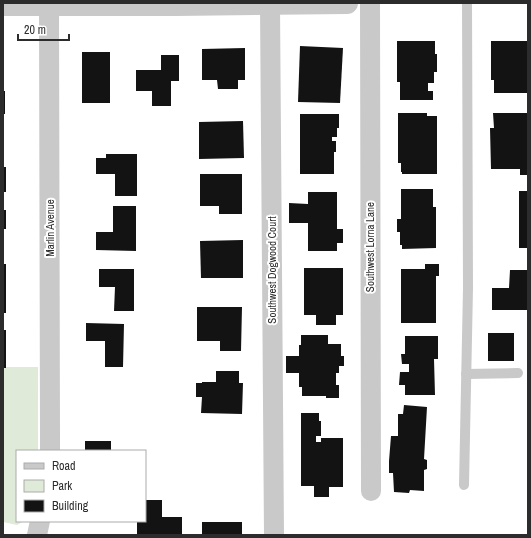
<svg xmlns="http://www.w3.org/2000/svg" width="531" height="538" viewBox="0 0 531 538" font-family="'Archivo Narrow',sans-serif">
<style>
.green{fill:#e0ead9}
.building{fill:#131313}
.lines{fill:none;stroke-linecap:round;stroke-linejoin:round}
.service{stroke:#c9c9c9;stroke-width:10}
.minor{stroke:#c9c9c9;stroke-width:20}
.tertiary{stroke:#c9c9c9;stroke-width:22}
.labels{text-anchor:middle;stroke-width:4;stroke-linejoin:round;paint-order:stroke}
.street-label{font-size:11px;fill:#2c2c2c;stroke:#fff}
</style>
<rect width="100%" height="100%" fill="#fff"/>
<polygon class="green" points="3,367 38,367 38,451 17,451 17,521 24,521 17,525 3,522"/>
<g class="building">
<polygon points="397,41 435,41 435,54 437,54 437,72 434,72 434,83 428,83 428,91 433,91 433,100 400,100 400,82 397,82"/>
<polygon points="491,41 528,41 528,93 494,93 494,80 491,80"/>
<polygon points="300,46 343,48 340,103 298,102"/>
<polygon points="245,48 245,80 238,80 238,89 218,89 217,80 202,80 202,49"/>
<rect x="82" y="52" width="28" height="51"/>
<polygon points="161,55 179,55 179,81 171,81 171,106 152,106 152,91 136,91 136,70 161,70"/>
<rect x="3" y="91" width="2" height="23"/>
<polygon points="398,113 427,113 427,116 437,116 437,174 402,174 402,172 401,172 401,163 398,163"/>
<polygon points="493,113 528,113 528,175 520,175 520,169 491,169 490,128 494,128"/>
<polygon points="300,114 339,114 339,128 337,128 337,137 332,137 332,141 336,141 336,152 334,152 334,174 300,174"/>
<polygon points="243,121 244,158 199,159 199,122"/>
<polygon points="106,154 137,154 137,196 115,196 115,174 96,174 96,158 106,158"/>
<rect x="3" y="167" width="3" height="25"/>
<polygon points="200,174 242,174 242,214 219,214 219,206 200,206"/>
<polygon points="401,189 433,189 433,207 436,207 436,248 402,249 402,245 400,245 400,232 397,232 397,219 401,219"/>
<rect x="519" y="191" width="9" height="57"/>
<polygon points="308,192 337,192 337,229 343,229 343,243 337,243 337,251 308,251 308,223 289,223 289,203 308,204"/>
<polygon points="113,206 136,206 136,251 96,250 96,232 113,232"/>
<rect x="3" y="210" width="3" height="19"/>
<polygon points="243,240 243,278 201,278 200,241"/>
<rect x="3" y="264" width="3" height="49"/>
<polygon points="425,264 439,264 439,276 436,276 436,323 401,323 401,269 425,269"/>
<polygon points="304,268 343,268 343,315 336,315 336,325 316,325 316,315 304,315"/>
<polygon points="99,269 134,269 134,311 114,311 115,287 99,287"/>
<polygon points="510,270 528,270 528,310 492,310 492,288 509,288"/>
<polygon points="197,307 242,307 241,351 220,351 220,341 197,341"/>
<polygon points="86,323 124,324 123,367 105,367 105,341 86,341"/>
<rect x="3" y="330" width="3" height="38"/>
<rect x="488" y="333" width="26" height="28"/>
<polygon points="301,335 328,335 328,344 341,344 341,356 344,356 344,366 339,366 339,373 336,373 336,385 339,385 339,398 326,398 326,396 302,396 302,387 299,387 299,373 286,373 286,356 299,356 299,345 301,345"/>
<polygon points="405,336 438,336 438,359 434,359 435,395 405,395 405,385 399,385 400,372 409,372 409,364 402,364 401,354 405,354"/>
<polygon points="216,371 239,371 239,383 243,383 242,414 201,413 202,397 196,397 196,383 202,383 202,382 216,382"/>
<polygon points="404,405 427,407 424,459 427,460 427,469 424,470 424,491 410,490 409,493 394,492 393,473 389,473 389,461 391,436 398,436 398,414 403,414"/>
<polygon points="301,413 319,413 319,421 321,421 321,436 316,436 316,442 321,442 321,438 343,438 343,487 329,487 329,497 314,497 314,486 301,486"/>
<rect x="85" y="441" width="26" height="10"/>
<polygon points="145,500 162,500 162,517 182,517 182,535 137,535 137,521 145,521"/>
<rect x="202" y="522" width="40" height="13"/>
</g>
<g class="lines">
<g class="service">
<polyline points="466,374 518,373"/>
<polyline points="464,485 468,288 467,3"/>
</g>
<g class="minor">
<polyline points="370,3 371,491"/>
<polyline points="49,5 50,436 50,451"/>
<polyline points="270,5 274,535"/>
<polyline points="37,535 40,521"/>
</g>
<polyline class="tertiary" points="3,5 175,5 347,3"/>
</g>
<g class="labels">
<g class="street-label">
<text transform="translate(50 228) rotate(-90)" y="4">Marlin Avenue</text>
<text transform="translate(370 247) rotate(-90)" y="4">Southwest Lorna Lane</text>
<text transform="translate(272 270) rotate(-90)" y="4">Southwest Dogwood Court</text>
</g>
</g>
<rect width="531" height="538" fill="none" stroke="#2c2c2c" stroke-width="8"/>
<rect x="16" y="450" width="130" height="72" fill="#ffffff" stroke="#ababab"/>
<rect x="24" y="463" width="20" height="6" fill="#c9c9c9" stroke="#ababab"/>
<text x="52" y="470" font-size="12" fill="#2c2c2c">Road</text>
<rect x="24" y="480" width="20" height="12" fill="#e0ead9" stroke="#ababab"/>
<text x="52" y="490" font-size="12" fill="#2c2c2c">Park</text>
<rect x="24" y="500" width="20" height="12" fill="#131313" stroke="#ababab"/>
<text x="52" y="510" font-size="12" fill="#2c2c2c">Building</text>
<path d="M18 34v6h51v-6" fill="none" stroke="#2c2c2c" stroke-width="2"/>
<text x="24" y="34" font-size="12" fill="#2c2c2c" stroke="#ffffff" stroke-width="3" paint-order="stroke">20 m</text>
</svg>
